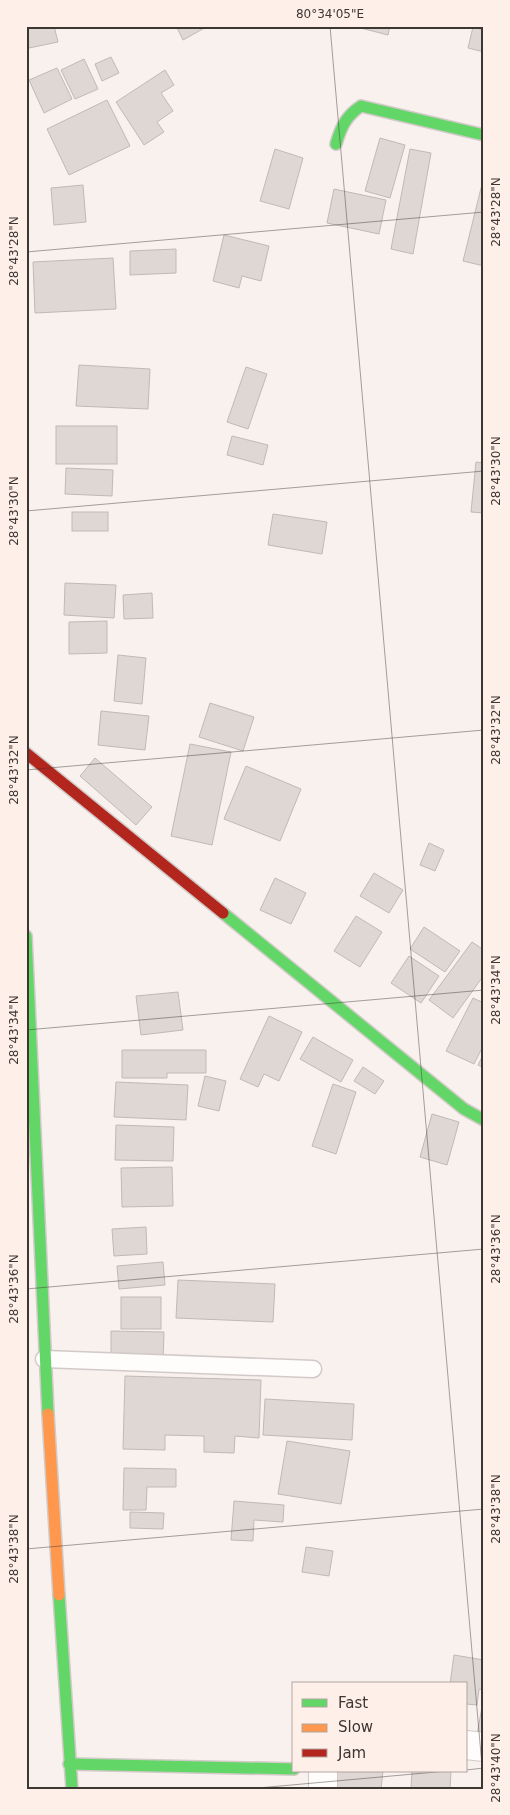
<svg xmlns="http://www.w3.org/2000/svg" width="510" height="1815" viewBox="0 0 510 1815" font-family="'DejaVu Sans',sans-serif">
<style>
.building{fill:#dfd7d4;stroke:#c0b9b7}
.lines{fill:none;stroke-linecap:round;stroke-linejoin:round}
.lane-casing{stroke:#d2cac8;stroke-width:19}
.street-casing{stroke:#d2cac8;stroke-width:30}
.fast-casing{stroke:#d2cac8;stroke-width:14}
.slow-casing{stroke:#d2cac8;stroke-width:14}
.jam-casing{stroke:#d2cac8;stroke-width:14}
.lane{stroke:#fefdfc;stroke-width:16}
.street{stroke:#fefdfc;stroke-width:28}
.fast{stroke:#63d668;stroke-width:11}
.slow{stroke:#ff974d;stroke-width:11}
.jam{stroke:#b3261e;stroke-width:11}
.ticks{fill:none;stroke:#3d3633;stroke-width:1;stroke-opacity:0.45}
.neatline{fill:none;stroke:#3d3633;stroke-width:2}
.ticks-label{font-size:12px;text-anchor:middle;fill:#3d3633}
</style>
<rect width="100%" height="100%" fill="#f9f1ee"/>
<g class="building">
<polygon points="42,26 54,26 58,42 29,48 26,29"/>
<polygon points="176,26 208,26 183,40"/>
<polygon points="353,26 390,26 388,35"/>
<polygon points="473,27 484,30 484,52 468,48"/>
<polygon points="111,57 119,73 102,81 95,64"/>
<polygon points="84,59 98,89 75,99 61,70"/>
<polygon points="57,68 72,99 44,113 29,80"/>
<polygon points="165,70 174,85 161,93 173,111 157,122 164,132 144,145 116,102"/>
<polygon points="107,100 130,146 69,175 47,129"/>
<polygon points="380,138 405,145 390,198 365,191"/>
<polygon points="275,149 303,158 289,209 260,201"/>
<polygon points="410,149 431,153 413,254 391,249"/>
<polygon points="484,176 484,266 463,261"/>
<polygon points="83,185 86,222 54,225 51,188"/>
<polygon points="334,189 386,200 379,234 327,223"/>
<polygon points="224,235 269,246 261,281 242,276 239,288 213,281"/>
<polygon points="176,249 176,273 130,275 130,251"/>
<polygon points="113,258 116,309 35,313 33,262"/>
<polygon points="79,365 150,369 148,409 76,406"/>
<polygon points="246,367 267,374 248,429 227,422"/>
<rect x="56" y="426" width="61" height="38"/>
<polygon points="232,436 268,445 263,465 227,455"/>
<polygon points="476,462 484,463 484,513 471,512"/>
<polygon points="66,468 113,470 112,496 65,494"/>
<rect x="72" y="512" width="36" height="19"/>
<polygon points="273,514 327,522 322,554 268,545"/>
<polygon points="65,583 116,585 114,618 64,615"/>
<polygon points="152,593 153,618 124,619 123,595"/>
<polygon points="107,621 107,653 69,654 69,622"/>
<polygon points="118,655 146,658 142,704 114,701"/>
<polygon points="210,703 254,717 243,751 199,737"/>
<polygon points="101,711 149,716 145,750 98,745"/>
<polygon points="190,744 231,752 212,845 171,836"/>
<polygon points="95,758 152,807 136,825 80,776"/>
<polygon points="246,766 301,789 280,841 224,819"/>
<polygon points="429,843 444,850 435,871 420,865"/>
<polygon points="374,873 403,890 389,913 360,896"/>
<polygon points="275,878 306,893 291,924 260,910"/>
<polygon points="356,916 382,932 360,967 334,951"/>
<polygon points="424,927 460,951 445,972 410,949"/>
<polygon points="472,942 484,950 484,975 453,1018 429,1000"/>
<polygon points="409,956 439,976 421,1003 391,983"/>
<polygon points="178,992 183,1030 141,1035 136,996"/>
<polygon points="473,998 484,1003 484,1044 474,1064 446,1051"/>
<polygon points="269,1016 302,1032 279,1081 264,1074 258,1087 240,1079"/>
<polygon points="313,1037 353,1060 341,1082 300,1059"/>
<polygon points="122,1050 206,1050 206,1073 167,1073 167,1078 122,1078"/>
<polygon points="484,1053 484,1068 478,1065"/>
<polygon points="363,1067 384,1081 375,1094 354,1081"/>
<polygon points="205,1076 226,1081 219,1111 198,1106"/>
<polygon points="116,1082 188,1085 186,1120 114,1117"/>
<polygon points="333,1084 356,1092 336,1154 312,1146"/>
<polygon points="432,1114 459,1122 447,1165 420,1157"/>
<polygon points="116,1125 174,1127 173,1161 115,1160"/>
<polygon points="172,1167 173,1206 122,1207 121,1168"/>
<polygon points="146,1227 147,1254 114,1256 112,1229"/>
<polygon points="163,1262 165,1285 119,1289 117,1266"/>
<polygon points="178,1280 275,1284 273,1322 176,1318"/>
<rect x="121" y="1297" width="40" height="32"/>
<polygon points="111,1331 164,1332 163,1361 111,1360"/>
<polygon points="125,1376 261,1380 259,1438 235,1436 234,1453 204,1452 204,1436 165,1435 165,1450 123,1449"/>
<polygon points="265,1399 354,1404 352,1440 263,1435"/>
<polygon points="287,1441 350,1451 341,1504 278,1494"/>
<polygon points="124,1468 176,1469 176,1487 147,1487 146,1510 123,1510"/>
<polygon points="234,1501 284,1505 283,1522 254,1520 253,1541 231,1540"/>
<polygon points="130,1512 164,1513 163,1529 130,1528"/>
<polygon points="306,1547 333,1551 329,1576 302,1572"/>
<polygon points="454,1655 484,1660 484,1690 479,1689 477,1705 466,1704 466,1684 450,1684"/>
<polygon points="482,1707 484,1707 484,1741 476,1740"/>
<polygon points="337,1771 383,1771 381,1789 335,1789"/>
<polygon points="412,1771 451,1771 450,1789 411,1789"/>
</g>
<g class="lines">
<g class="lane-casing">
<polyline id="lane" points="44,1359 313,1369"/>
</g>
<g class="street-casing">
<g id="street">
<polyline points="466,1745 484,1747"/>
<polyline points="323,1789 323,1771"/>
</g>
</g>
<g class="fast-casing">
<g id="fast">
<path d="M336,144C341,127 346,116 361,106L484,135"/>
<polyline points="223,913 464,1109 484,1120"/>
<polyline points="26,936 48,1414"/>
<polyline points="59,1595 72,1789"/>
<polyline points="69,1764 294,1769"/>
</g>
</g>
<g class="slow-casing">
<polyline id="slow" points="48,1414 59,1595"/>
</g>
<g class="jam-casing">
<polyline id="jam" points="26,753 223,913"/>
</g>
<use href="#lane" class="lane"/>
<use href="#street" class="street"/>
<use href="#fast" class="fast"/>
<use href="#slow" class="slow"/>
<use href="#jam" class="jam"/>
</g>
<path class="ticks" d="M330,26L484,1789M26,252L484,212M26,511L484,471M26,770L484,730M26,1030L484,990M26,1289L484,1249M26,1549L484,1509M466,1770L484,1768M247,1789L447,1771"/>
<rect width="510" height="1815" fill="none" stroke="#feefe9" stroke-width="55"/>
<rect x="292" y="1682" width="175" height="90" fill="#feefe9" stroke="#b1a5a0"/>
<rect x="302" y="1699" width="25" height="8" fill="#63d668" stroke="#b1a5a0"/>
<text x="338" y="1708" font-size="15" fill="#3d3633">Fast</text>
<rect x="302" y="1724" width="25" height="8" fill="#ff974d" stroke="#b1a5a0"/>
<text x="338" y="1732" font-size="15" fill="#3d3633">Slow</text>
<rect x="302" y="1749" width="25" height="8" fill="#b3261e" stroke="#b1a5a0"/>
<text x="338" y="1758" font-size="15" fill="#3d3633">Jam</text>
<rect x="28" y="28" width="454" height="1760" class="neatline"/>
<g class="ticks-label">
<text x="330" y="18">80°34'05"E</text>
<text transform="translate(496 212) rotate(-90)" y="4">28°43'28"N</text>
<text transform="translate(14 251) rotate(-90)" y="4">28°43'28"N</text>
<text transform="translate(496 471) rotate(-90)" y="4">28°43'30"N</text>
<text transform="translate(14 511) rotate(-90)" y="4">28°43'30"N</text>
<text transform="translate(496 730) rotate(-90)" y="4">28°43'32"N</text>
<text transform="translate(14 770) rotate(-90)" y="4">28°43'32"N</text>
<text transform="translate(496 990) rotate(-90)" y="4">28°43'34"N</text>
<text transform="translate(14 1030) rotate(-90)" y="4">28°43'34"N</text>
<text transform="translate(496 1249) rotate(-90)" y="4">28°43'36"N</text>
<text transform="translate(14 1289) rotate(-90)" y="4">28°43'36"N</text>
<text transform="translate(496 1509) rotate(-90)" y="4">28°43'38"N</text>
<text transform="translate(14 1549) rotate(-90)" y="4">28°43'38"N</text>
<text transform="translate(496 1768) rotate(-90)" y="4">28°43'40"N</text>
</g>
</svg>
